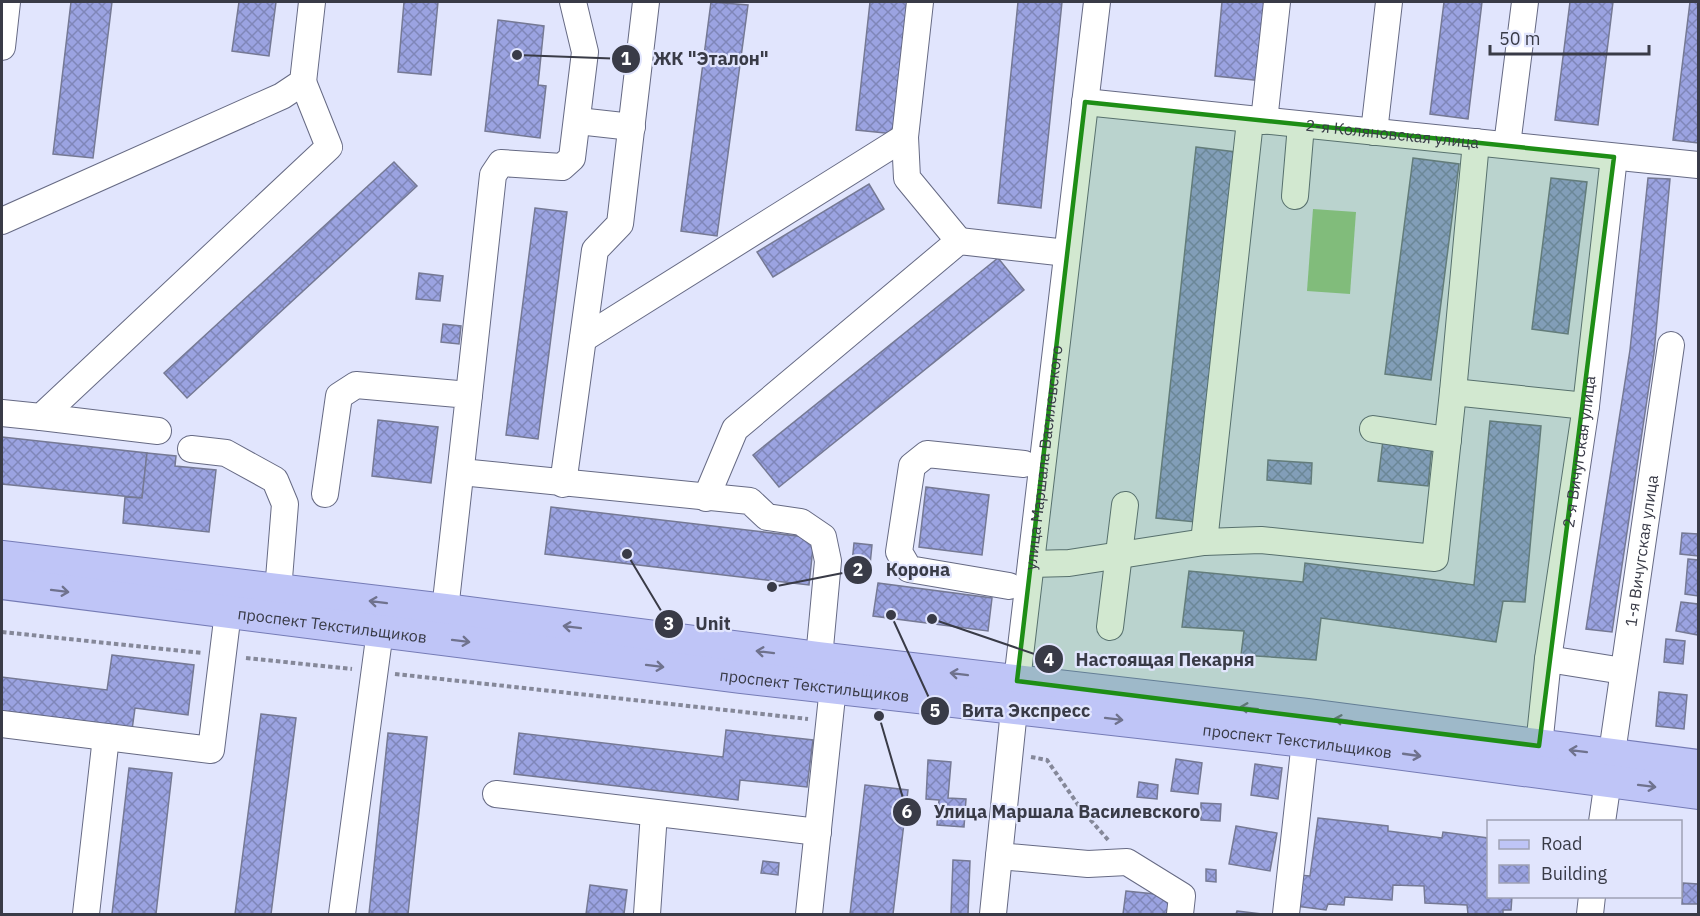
<svg xmlns="http://www.w3.org/2000/svg" width="1700" height="916" viewBox="0 0 1700 916" font-family="'IBM Plex Sans',sans-serif">
<style>
.pitch{fill:#9ac995}
.building{fill:url(#building-cross-hatch);stroke:#757994;stroke-width:1.5}
.lines{fill:none;stroke-linecap:round;stroke-linejoin:round}
.minor-casing{stroke:#666a84;stroke-width:28}
.major-casing{stroke:#757bb6;stroke-width:34}
.path{stroke:#858899;stroke-width:4;stroke-dasharray:4.5 3;stroke-linecap:butt}
.minor{stroke:#fff;stroke-width:26}
.major{stroke:#bfc5f7;stroke-width:32}
.oneway{stroke:#6f728d}
.marked{fill:#1e8e16;fill-opacity:0.2;stroke:#1e8e16;stroke-width:4.5;stroke-linejoin:round}
.labels{text-anchor:middle;stroke-width:4.5;stroke-linejoin:round;paint-order:stroke}
.street-label{font-size:16px;fill:#393b47;stroke:#e1e5fd}
.leader{fill:none;stroke:#393b47;stroke-width:2}
.callout-dot{fill:#393b47;stroke:#e1e5fd;stroke-width:2}
.mark-label{font-size:18px;text-anchor:middle;font-weight:bold;fill:#fff}
.callout-label{font-size:18px;text-anchor:middle;font-weight:bold;fill:#393b47;stroke:#e1e5fd;stroke-width:4.5;stroke-linejoin:round;paint-order:stroke}
</style>
<defs>
<pattern id="building-cross-hatch" width="8" height="8" patternUnits="userSpaceOnUse" patternTransform="scale(1.5)"><rect width="8" height="8" fill="#9ba3e1"/><path d="M0 0l8 8M0 8l8-8" fill="none" stroke="#7f86b8"/></pattern>
</defs>
<rect width="100%" height="100%" fill="#e1e5fd"/>
<polygon class="pitch" points="1313,209 1356,212 1350,294 1307,291"/>
<g class="building">
<polygon points="71,2 112,2 93,158 53,154"/>
<polygon points="239,2 276,2 269,56 232,51"/>
<polygon points="404,2 438,2 431,75 398,72"/>
<polygon points="711,2 748,5 717,236 681,231"/>
<polygon points="870,2 910,2 895,134 856,130"/>
<polygon points="1018,2 1062,2 1041,208 998,203"/>
<polygon points="1222,2 1271,2 1263,81 1215,76"/>
<polygon points="1444,2 1482,2 1468,119 1430,114"/>
<polygon points="1570,2 1613,2 1598,125 1555,120"/>
<polygon points="1690,2 1698,2 1698,143 1673,140"/>
<polygon points="498,20 544,26 538,85 546,86 540,138 485,131"/>
<polygon points="1196,147 1236,152 1196,522 1156,518"/>
<polygon points="1413,158 1459,164 1431,380 1385,374"/>
<polygon points="394,162 417,186 187,398 164,373"/>
<polygon points="1551,178 1587,182 1568,334 1532,329"/>
<polygon points="1648,178 1670,179 1654,353 1612,632 1586,629 1630,350"/>
<polygon points="869,184 884,209 773,277 757,252"/>
<polygon points="535,208 567,212 538,439 506,435"/>
<polygon points="998,258 1024,290 779,487 753,455"/>
<polygon points="419,273 443,276 440,301 416,299"/>
<polygon points="443,324 461,326 459,344 441,342"/>
<polygon points="378,420 438,427 431,483 372,476"/>
<polygon points="1490,421 1541,426 1525,602 1503,601 1496,642 1321,618 1316,660 1241,655 1244,631 1182,627 1189,571 1303,582 1305,563 1474,585"/>
<polygon points="2,437 147,453 142,498 2,484"/>
<polygon points="1383,440 1432,446 1428,486 1378,481"/>
<polygon points="147,453 176,456 175,466 216,470 209,532 123,523 125,497 142,498"/>
<polygon points="1268,460 1312,463 1311,484 1267,480"/>
<polygon points="926,487 989,495 982,555 919,547"/>
<polygon points="551,507 814,538 809,585 545,554"/>
<polygon points="1682,533 1698,534 1698,556 1680,554"/>
<polygon points="854,543 872,545 870,565 852,563"/>
<polygon points="1688,559 1698,560 1698,596 1685,594"/>
<polygon points="878,583 992,598 988,631 873,616"/>
<polygon points="1681,602 1698,604 1698,635 1676,631"/>
<polygon points="1666,639 1685,641 1683,664 1664,662"/>
<polygon points="112,655 194,665 188,715 135,708 132,730 2,714 2,677 107,690"/>
<polygon points="1659,692 1687,695 1684,729 1656,726"/>
<polygon points="261,714 296,718 271,914 235,914"/>
<polygon points="726,730 813,740 807,787 740,780 738,800 514,774 519,733 723,757"/>
<polygon points="388,733 427,737 408,914 369,914"/>
<polygon points="1176,759 1202,763 1198,794 1171,791"/>
<polygon points="928,760 951,762 948,798 966,799 964,827 937,825 939,800 926,799"/>
<polygon points="1255,764 1282,768 1278,799 1251,795"/>
<polygon points="129,768 172,773 156,914 112,914"/>
<polygon points="1139,782 1158,785 1157,799 1137,797"/>
<polygon points="865,785 908,790 893,914 850,914"/>
<polygon points="1201,803 1221,804 1220,821 1201,820"/>
<polygon points="1318,818 1388,826 1388,831 1442,838 1443,832 1488,838 1488,896 1512,896 1511,910 1503,910 1503,914 1468,914 1467,905 1425,903 1424,886 1393,885 1392,900 1345,897 1344,905 1328,904 1326,910 1296,906 1299,875 1310,876"/>
<polygon points="1236,826 1277,833 1270,871 1229,864"/>
<polygon points="953,860 970,861 968,914 951,914"/>
<polygon points="763,861 779,863 778,875 761,873"/>
<polygon points="1206,869 1216,870 1216,882 1206,881"/>
<polygon points="1683,883 1698,884 1698,904 1682,904"/>
<polygon points="590,885 627,890 624,914 586,914"/>
<polygon points="1126,891 1174,896 1171,914 1123,914"/>
<polygon points="1237,911 1262,914 1236,914"/>
</g>
<g class="lines">
<g class="minor-casing">
<g id="minor">
<polyline points="920,2 905,137 907,178 959,241"/>
<polyline points="2,47 7,2"/>
<path id="s1" d="M1085,102L1698,165"/>
<polyline points="578,121 632,127"/>
<polyline points="1264,121 1277,2"/>
<polyline points="1374,132 1389,2"/>
<polyline points="1507,145 1525,2"/>
<polyline points="1295,196 1301,125"/>
<polyline points="2,221 282,96 303,82 312,2"/>
<polyline points="583,339 905,137"/>
<polyline points="1453,392 1586,406"/>
<polyline points="469,395 493,175 501,163 562,167 572,158 585,52 573,2"/>
<polyline points="2,413 41,417 329,147 303,82"/>
<polyline points="41,417 158,431"/>
<polyline points="1373,429 1448,440"/>
<polyline points="191,449 226,453 275,480 285,504 278,591"/>
<polyline points="461,472 750,501 767,517 801,522 823,537 828,561 819,658"/>
<polyline points="563,484 595,250 620,224 646,2"/>
<polyline points="325,494 339,396 356,385 469,395 445,610"/>
<polyline points="706,498 735,429 959,241 1067,253"/>
<polyline points="1204,542 1250,121"/>
<polyline points="1031,564 1069,563 1204,542 1261,540 1435,558 1453,392 1476,142"/>
<polyline points="1009,586 909,569 899,552 912,466 927,454 1024,464"/>
<polyline points="1110,627 1125,505"/>
<polyline points="1548,659 1623,671"/>
<polyline points="2,724 211,750 228,612"/>
<path id="s2" d="M1539,746L1548,659L1586,406L1614,157"/>
<polyline points="496,794 818,832"/>
<path id="s3" d="M1602,822L1671,345"/>
<polyline points="999,856 1088,864 1127,862 1182,896 1180,914"/>
<polyline points="86,914 106,737"/>
<polyline points="342,914 380,631"/>
<polyline points="647,914 654,813"/>
<polyline points="809,914 833,687"/>
<path id="s4" d="M993,914L1017,681L1097,2"/>
<polyline points="1286,914 1305,741"/>
<polyline points="1590,914 1592,896"/>
</g>
</g>
<g class="major-casing">
<g id="major">
<polyline points="2,557 445,610 819,658 1307,715 1698,766"/>
<path id="s5" d="M2,583L740,677L1305,741L1698,793"/>
</g>
</g>
<g class="path">
<polyline points="2,632 202,653"/>
<polyline points="246,658 352,669"/>
<polyline points="395,674 808,719"/>
<polyline points="1031,757 1047,760 1081,809 1109,841"/>
</g>
<use href="#minor" class="minor"/>
<use href="#major" class="major"/>
</g>
<defs><path id="oneway-shaft" d="M-6 0H5M1.5-3L5.5 0L1.5 3" fill="none" stroke-width="1.6" stroke-linecap="round" stroke-linejoin="round" transform="scale(1.5)"/></defs>
<g class="oneway">
<use href="#oneway-shaft" transform="translate(60 591) rotate(7)"/>
<use href="#oneway-shaft" transform="translate(378 602) rotate(-173)"/>
<use href="#oneway-shaft" transform="translate(572 627) rotate(-173)"/>
<use href="#oneway-shaft" transform="translate(461 641) rotate(7)"/>
<use href="#oneway-shaft" transform="translate(765 652) rotate(-173)"/>
<use href="#oneway-shaft" transform="translate(655 666) rotate(7)"/>
<use href="#oneway-shaft" transform="translate(959 674) rotate(-173)"/>
<use href="#oneway-shaft" transform="translate(1249 708) rotate(-173)"/>
<use href="#oneway-shaft" transform="translate(1114 719) rotate(7)"/>
<use href="#oneway-shaft" transform="translate(1343 720) rotate(-172)"/>
<use href="#oneway-shaft" transform="translate(1578 751) rotate(-173)"/>
<use href="#oneway-shaft" transform="translate(1412 755) rotate(8)"/>
<use href="#oneway-shaft" transform="translate(1647 786) rotate(7)"/>
</g>
<path class="marked" d="M1085,102L1614,157L1539,746L1017,681Z"/>
<g class="labels">
<g class="street-label">
<text dy="6" stroke="none"><textPath href="#s1" startOffset="309">2-я Коляновская улица</textPath></text>
<text dy="6" stroke="none"><textPath href="#s2" startOffset="297">2-я Вичугская улица</textPath></text>
<text dy="6" stroke="none"><textPath href="#s4" startOffset="459">улица Маршала Василевского</textPath></text>
<text dy="6" stroke="none"><textPath href="#s3" startOffset="274">1-я Вичугская улица</textPath></text>
<text dy="6" stroke="none"><textPath href="#s5" startOffset="333">проспект Текстильщиков</textPath></text>
<text dy="6" stroke="none"><textPath href="#s5" startOffset="819">проспект Текстильщиков</textPath></text>
<text dy="6" stroke="none"><textPath href="#s5" startOffset="1305">проспект Текстильщиков</textPath></text>
</g>
</g>
<path class="leader" d="M517 55L626 59M772 587L858 570M627 554L669 624M932 619L1049 659M891 615L935 711M879 716L907 812"/>
<g class="callout-dot">
<circle cx="517" cy="55" r="6"/>
<circle cx="772" cy="587" r="6"/>
<circle cx="627" cy="554" r="6"/>
<circle cx="932" cy="619" r="6"/>
<circle cx="891" cy="615" r="6"/>
<circle cx="879" cy="716" r="6"/>
<circle cx="626" cy="59" r="15"/>
<circle cx="858" cy="570" r="15"/>
<circle cx="669" cy="624" r="15"/>
<circle cx="1049" cy="659" r="15"/>
<circle cx="935" cy="711" r="15"/>
<circle cx="907" cy="812" r="15"/>
</g>
<g class="mark-label">
<text x="626" y="65">1</text>
<text x="858" y="576">2</text>
<text x="669" y="630">3</text>
<text x="1049" y="666">4</text>
<text x="935" y="717">5</text>
<text x="907" y="818">6</text>
</g>
<g class="callout-label">
<text x="711" y="65">ЖК "Эталон"</text>
<text x="918" y="576">Корона</text>
<text x="713" y="630">Unit</text>
<text x="1165" y="666">Настоящая Пекарня</text>
<text x="1026" y="717">Вита Экспресс</text>
<text x="1067" y="818">Улица Маршала Василевского</text>
</g>
<rect width="1700" height="916" fill="none" stroke="#393b47" stroke-width="6"/>
<rect x="1487" y="820" width="195" height="78" fill="#e1e5fd" stroke="#9ea1b4" stroke-width="1.5"/>
<rect x="1499" y="840" width="30" height="9" fill="#bfc5f7" stroke="#9ea1b4" stroke-width="1.5"/>
<text x="1541" y="850" font-size="18" fill="#393b47">Road</text>
<rect x="1499" y="865" width="30" height="18" fill="url(#building-cross-hatch)" stroke="#9ea1b4" stroke-width="1.5"/>
<text x="1541" y="880" font-size="18" fill="#393b47">Building</text>
<path d="M1490 45v9h159v-9" fill="none" stroke="#393b47" stroke-width="3"/>
<text x="1499" y="45" font-size="18" fill="#393b47" stroke="#e1e5fd" stroke-width="4.5" paint-order="stroke">50 m</text>
</svg>
